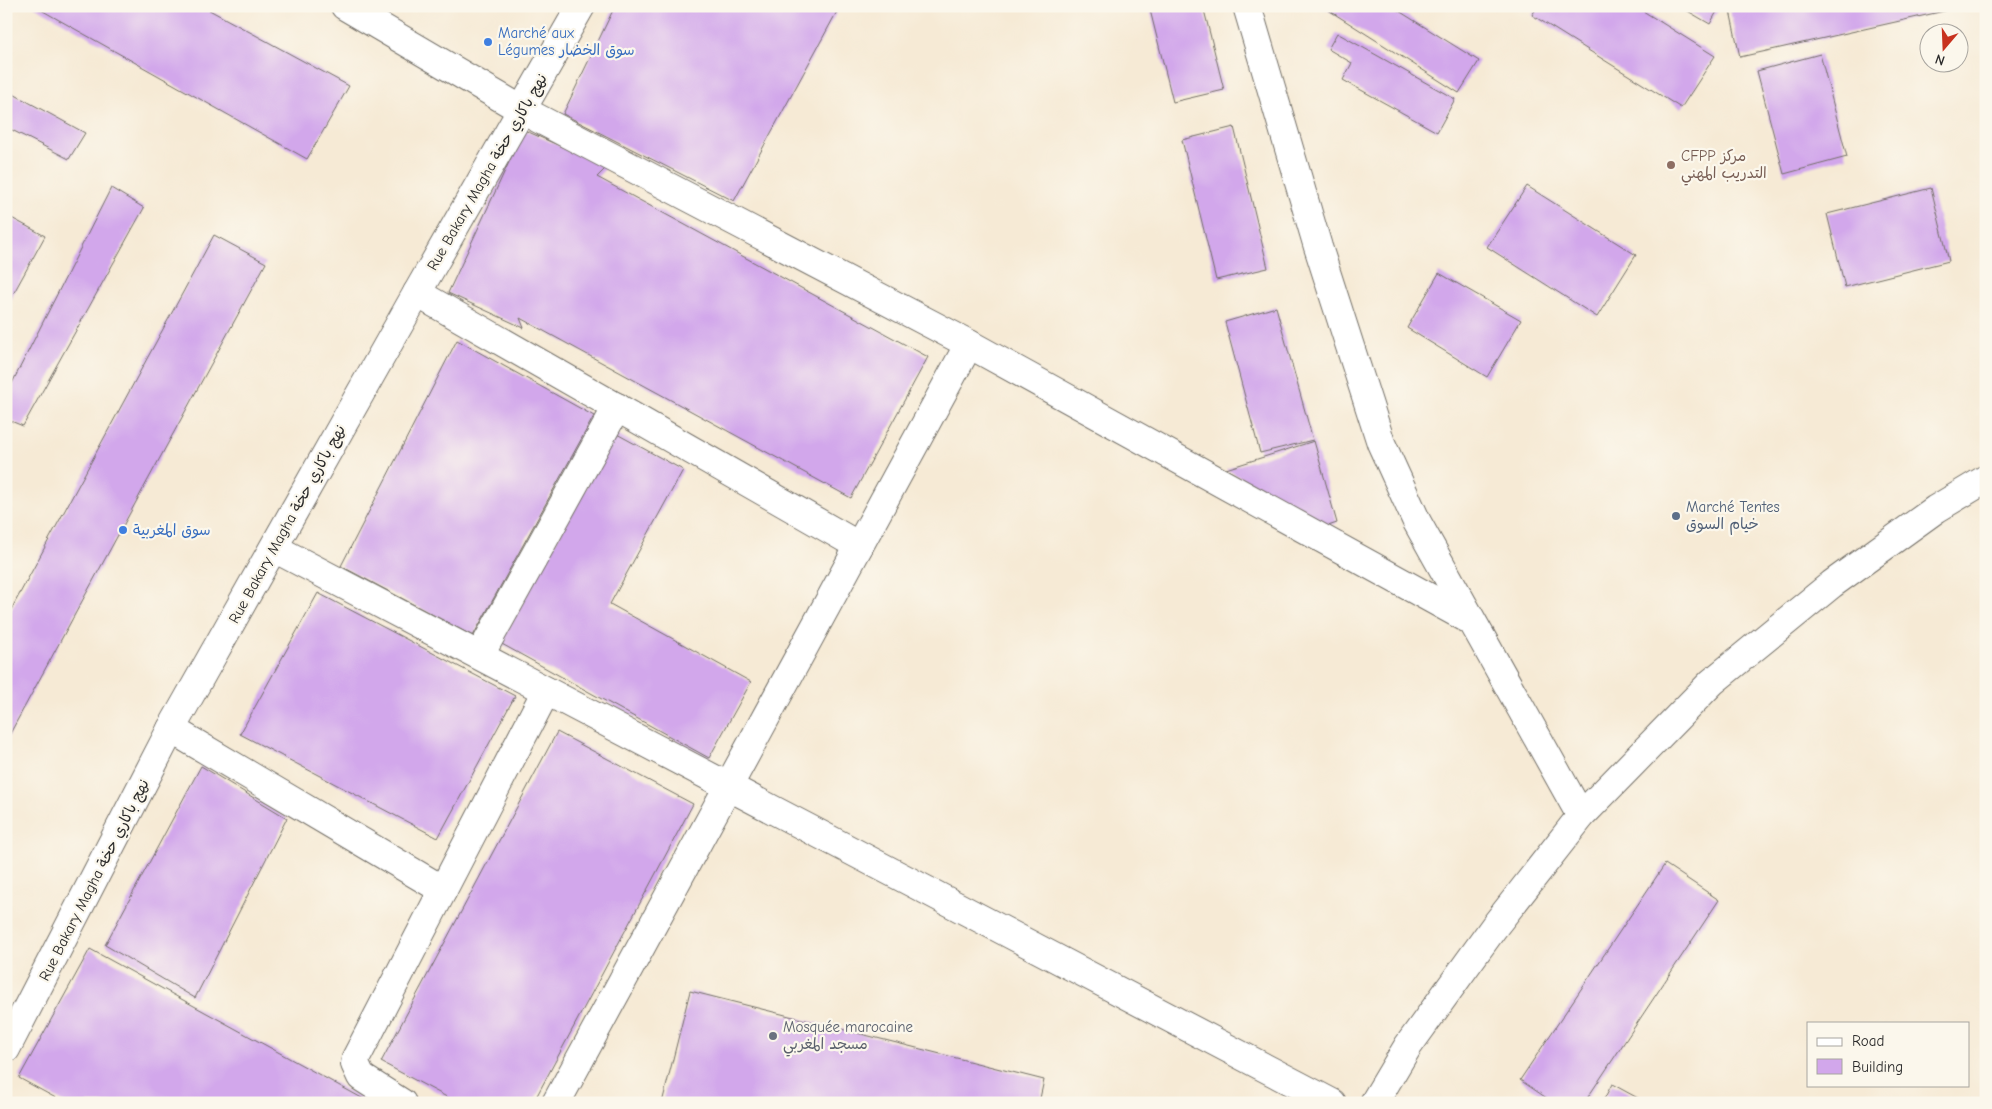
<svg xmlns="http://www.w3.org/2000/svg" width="1992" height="1109" viewBox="0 0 1992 1109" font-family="'Comic Neue','Playpen Sans Arabic',sans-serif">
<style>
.building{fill:#d2a7eb}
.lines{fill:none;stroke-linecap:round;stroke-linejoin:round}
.minor-casing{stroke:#726e66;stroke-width:30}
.minor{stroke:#fff;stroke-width:28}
.shop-dot{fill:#3f7fe0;stroke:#fbf7ec;stroke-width:2}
.education-dot{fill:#8d6e63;stroke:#fbf7ec;stroke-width:2}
.service-dot{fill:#5c6f8a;stroke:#fbf7ec;stroke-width:2}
.worship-dot{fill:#6b7280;stroke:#fbf7ec;stroke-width:2}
.labels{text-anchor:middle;stroke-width:4.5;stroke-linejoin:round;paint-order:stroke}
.shop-label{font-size:15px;fill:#366cbe;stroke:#fbf7ec;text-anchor:start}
.education-label{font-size:15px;fill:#785e54;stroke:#fbf7ec;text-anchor:start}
.street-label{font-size:15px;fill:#2b2b2b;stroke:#fbf7ec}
.service-label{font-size:15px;fill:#4e5e75;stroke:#fbf7ec;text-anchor:start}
.worship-label{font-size:15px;fill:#5b616d;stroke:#fbf7ec;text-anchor:start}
</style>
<rect width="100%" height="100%" fill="#fbf7ec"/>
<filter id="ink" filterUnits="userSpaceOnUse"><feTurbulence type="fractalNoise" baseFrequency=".02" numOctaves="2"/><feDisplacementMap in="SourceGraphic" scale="10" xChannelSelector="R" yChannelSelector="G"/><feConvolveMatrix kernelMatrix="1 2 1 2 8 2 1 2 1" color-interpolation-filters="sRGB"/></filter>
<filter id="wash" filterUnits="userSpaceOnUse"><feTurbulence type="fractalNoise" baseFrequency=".0096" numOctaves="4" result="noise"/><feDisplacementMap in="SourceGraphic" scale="20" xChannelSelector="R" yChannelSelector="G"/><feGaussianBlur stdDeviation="1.12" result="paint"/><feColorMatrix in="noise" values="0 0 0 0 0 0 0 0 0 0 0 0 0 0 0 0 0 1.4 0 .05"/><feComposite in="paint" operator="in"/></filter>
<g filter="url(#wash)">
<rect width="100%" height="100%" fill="#f6ead5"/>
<g id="blocks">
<g class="building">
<polygon points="34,6 202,6 349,86 307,159"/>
<polygon points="615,6 840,6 734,201 563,114"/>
<polygon points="1149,6 1203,6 1224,90 1173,102"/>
<polygon points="1322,6 1391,6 1479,61 1459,93"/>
<polygon points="1538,6 1635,6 1715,56 1681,108 1532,15"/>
<polygon points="1688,6 1720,6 1710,24 1686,10"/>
<polygon points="1729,6 1962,6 1962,7 1740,57"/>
<polygon points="1337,33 1455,99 1437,132 1343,80 1352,63 1328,49"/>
<polygon points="1820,54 1847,157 1784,174 1757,71"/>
<polygon points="6,90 85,133 69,159 6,127"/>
<polygon points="1234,127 1268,268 1216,280 1182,140"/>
<polygon points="524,130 607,167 597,177 928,357 851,498 520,318 524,328 448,293"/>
<polygon points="1527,186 1636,255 1597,317 1487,247"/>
<polygon points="111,188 144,208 23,426 6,419 6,395"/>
<polygon points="1931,188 1949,261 1845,287 1827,214"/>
<polygon points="6,215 45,236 6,307"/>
<polygon points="214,235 266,263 6,741 6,619"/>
<polygon points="1439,273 1521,320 1487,377 1407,328"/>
<polygon points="1276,307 1313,440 1260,453 1225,322"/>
<polygon points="457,340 594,416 473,636 341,566"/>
<polygon points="615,433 683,470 610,604 751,682 709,758 500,643"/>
<polygon points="1314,441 1337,523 1325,527 1226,469"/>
<polygon points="318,593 515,696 438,838 240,734"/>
<polygon points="557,732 693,804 533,1103 458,1103 381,1062"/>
<polygon points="201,766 287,818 195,998 105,945"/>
<polygon points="1665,864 1719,900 1584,1103 1554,1103 1520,1080"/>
<polygon points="90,949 371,1103 65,1103 19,1078"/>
<polygon points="690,991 1044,1080 1039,1103 662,1103"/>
<polygon points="1612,1084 1647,1103 1602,1103"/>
</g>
</g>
</g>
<g filter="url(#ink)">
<use href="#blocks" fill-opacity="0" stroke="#726e66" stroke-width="1"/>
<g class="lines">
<g class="minor-casing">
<g id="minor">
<polyline points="345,6 522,110 969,344 1470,620"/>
<polyline points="1247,6 1318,247 1381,443 1417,522 1581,816"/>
<polyline points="417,293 859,546"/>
<polyline points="274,548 1332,1103"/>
<polyline points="480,655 617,407"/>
<polyline points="171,729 443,890"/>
<polyline points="6,1049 171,729 417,293 581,6"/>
<polyline points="402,1103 361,1077 355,1064 356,1058 546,691"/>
<polyline points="556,1103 969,344"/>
<polyline points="1374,1103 1408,1046 1494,927 1581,816 1712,682 1832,584 1936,509 1986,479"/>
</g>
</g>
<use href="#minor" class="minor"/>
</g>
</g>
<g class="shop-dot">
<circle cx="488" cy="42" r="5"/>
<circle cx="123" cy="530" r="5"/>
</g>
<circle class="education-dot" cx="1671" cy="165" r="5"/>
<circle class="service-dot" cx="1676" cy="516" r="5"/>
<circle class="worship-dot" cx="773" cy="1036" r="5"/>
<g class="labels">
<g class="shop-label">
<text x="498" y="38">Marché aux<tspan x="498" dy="17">Légumes سوق الخضار</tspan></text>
<text x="133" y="535">سوق المغربية</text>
</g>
<g class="education-label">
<text x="1681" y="161">CFPP مركز<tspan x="1681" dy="17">التدريب المهني</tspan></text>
</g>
<g class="street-label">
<text transform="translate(487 172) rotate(-60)" y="5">Rue Bakary Magha نهج باكاري حخة</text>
<text transform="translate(287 524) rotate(-61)" y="5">Rue Bakary Magha نهج باكاري حخة</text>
<text transform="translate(94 880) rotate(-63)" y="5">Rue Bakary Magha نهج باكاري حخة</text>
</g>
<g class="service-label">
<text x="1686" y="512">Marché Tentes<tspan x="1686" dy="17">خيام السوق</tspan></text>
</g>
<g class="worship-label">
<text x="783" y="1032">Mosquée marocaine<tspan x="783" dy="17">مسجد المغربي</tspan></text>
</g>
</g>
<rect width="1992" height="1109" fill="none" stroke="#fbf7ec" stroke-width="25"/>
<rect x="1807" y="1022" width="162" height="65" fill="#fbf7ec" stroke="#a8a59f"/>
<rect x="1817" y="1038" width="25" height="8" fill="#ffffff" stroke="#a8a59f"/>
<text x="1852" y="1046" font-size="15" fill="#2b2b2b">Road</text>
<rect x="1817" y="1059" width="25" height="15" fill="#d2a7eb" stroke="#a8a59f"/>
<text x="1852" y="1072" font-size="15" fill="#2b2b2b">Building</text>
<g transform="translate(1944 48) rotate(199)"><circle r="24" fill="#fbf7ec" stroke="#a8a59f"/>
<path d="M0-4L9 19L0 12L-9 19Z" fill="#c8321e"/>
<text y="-8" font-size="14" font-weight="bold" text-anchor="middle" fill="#2b2b2b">N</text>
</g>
</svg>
